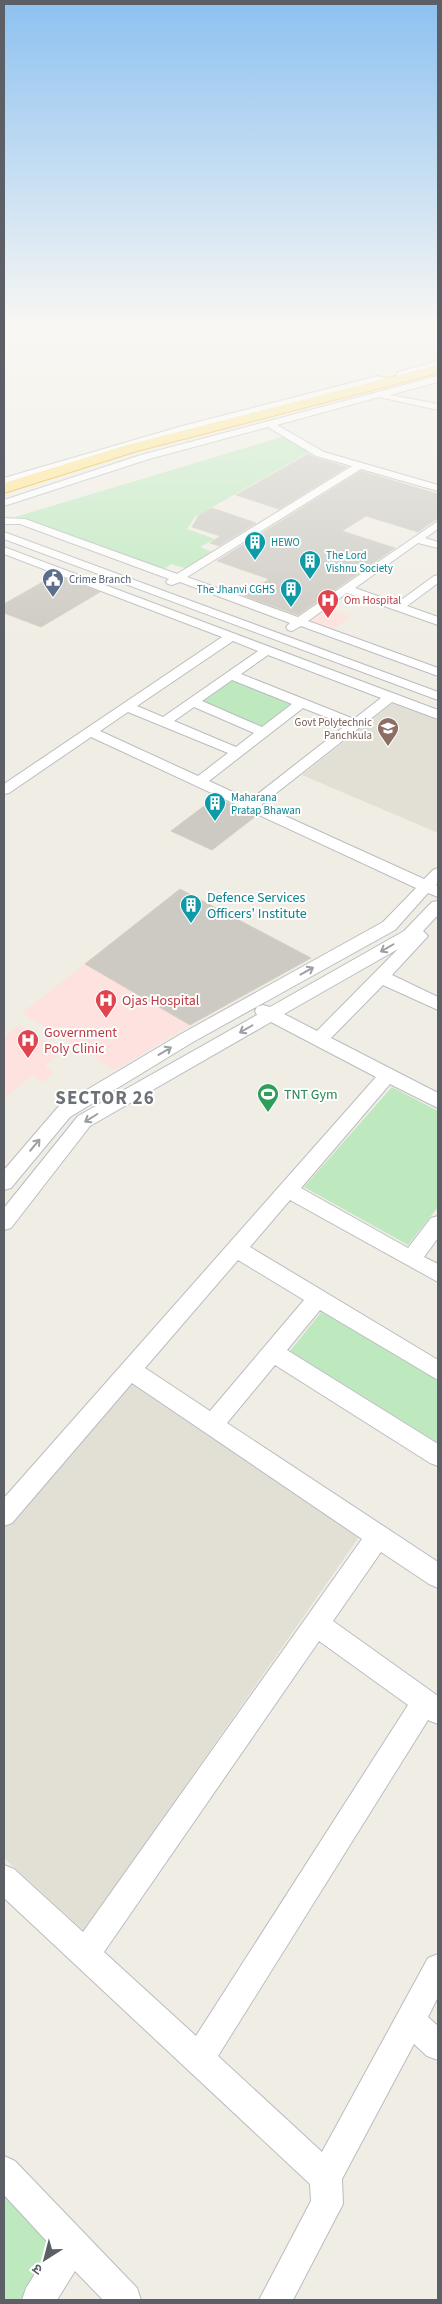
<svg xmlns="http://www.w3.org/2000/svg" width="442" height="2304" viewBox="0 0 442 2304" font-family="'Source Sans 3','Noto Sans Devanagari',sans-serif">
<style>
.education{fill:#e2dfd4}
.medical{fill:#fde2df}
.green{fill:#bee9bf}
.building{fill:#cdcac3;stroke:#d5cfc1}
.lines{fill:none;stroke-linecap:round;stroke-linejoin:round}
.minor-casing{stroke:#b9bcc1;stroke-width:2}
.highway-casing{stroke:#f3ae00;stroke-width:2}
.minor{fill:#fff;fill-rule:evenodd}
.highway{fill:#ffe58b;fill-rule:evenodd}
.oneway{stroke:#9da0a3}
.labels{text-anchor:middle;stroke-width:4;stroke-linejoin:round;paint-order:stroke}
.far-culture-label{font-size:11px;fill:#0d838f;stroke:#fff;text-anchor:start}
.far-service-label{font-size:11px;fill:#4e5e75;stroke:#fff;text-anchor:start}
.far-health-label{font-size:11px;fill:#be3a42;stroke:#fff;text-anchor:start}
.far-education-label{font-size:11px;fill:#785e54;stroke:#fff;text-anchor:end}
.culture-label{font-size:14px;fill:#0d838f;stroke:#fff;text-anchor:start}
.health-label{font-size:14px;fill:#be3a42;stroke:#fff;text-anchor:start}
.leisure-label{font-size:14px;fill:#27864d;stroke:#fff;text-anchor:start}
.district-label{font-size:19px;font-weight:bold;letter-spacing:1px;fill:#6c7278;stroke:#fff}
</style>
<rect width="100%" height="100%" fill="#f0ede4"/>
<g class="education">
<polygon points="393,703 438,720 438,833 302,775"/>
<polygon points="130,1381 359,1537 84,1931 4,1858 4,1523"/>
</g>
<g class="medical">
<polygon points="325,607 351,616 331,631 306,622"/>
<polygon points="85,964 190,1025 115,1070 22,1013"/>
<polygon points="19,1025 62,1052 44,1066 54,1073 42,1082 32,1076 7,1096 4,1093 4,1037"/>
</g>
<g class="green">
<polygon points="285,436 311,451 195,517 187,529 215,539 200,547 215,553 188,569 171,564 162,570 15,517"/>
<polygon points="234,679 296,704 264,728 201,702"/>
<polygon points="392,1087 438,1111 438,1207 408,1245 304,1187"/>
<polygon points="323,1310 438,1378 438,1443 290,1351"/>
<polygon points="4,2194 57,2251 26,2300 4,2300"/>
</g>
<g class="building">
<polygon points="308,454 316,458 347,467 279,509 236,495"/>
<polygon points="361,471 438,494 438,518 418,532 366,516 342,531 395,548 298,615 244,596 269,579 217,561"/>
<polygon points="212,508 256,523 219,546 210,543 220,536 192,527 199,515"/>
<polygon points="55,575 100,592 41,627 4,613 4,604"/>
<polygon points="216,797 256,816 212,850 171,831"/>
<polygon points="180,889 311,958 190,1025 85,964"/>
</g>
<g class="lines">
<g class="minor-casing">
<g id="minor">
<polygon points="336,327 349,327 356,331 352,334"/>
<polygon points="438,361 438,367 405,376 403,380 395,378 398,372"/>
<polygon points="378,376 397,381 392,384 378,382 193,429 4,484 4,478 186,425"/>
<polygon points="438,376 438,382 390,395 438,404 438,410 379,397 277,425 324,452 438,485 438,491 361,469 187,577 298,617 438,521 438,529 425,538 438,542 438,548 418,543 355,588 397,603 434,576 438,575 438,583 407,606 438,617 438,625 347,593 308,621 438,668 438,676 301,626 292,631 288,630 286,627 290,623 180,582 172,585 168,584 166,582 169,579 20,524 4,524 4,518 25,519 177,574 352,466 316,456 268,427 149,459 4,506 4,500 141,455"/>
<polygon points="4,532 438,692 438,700 4,539"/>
<path d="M4,547L438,710V719L392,702L261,805L424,879L433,870L438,868V882L436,885L438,886V897L428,893L395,930L193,1042L70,1117L11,1188L4,1190V1170L58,1107L181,1034L383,922L416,888L91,737L9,793L4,794V784L222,637L4,554ZM233,641L258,651L163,717L137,706ZM268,655L381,698L354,719L241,674ZM232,680L292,704L262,727L202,701ZM194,707L254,733L236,747L174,721ZM303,708L346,725L250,800L209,781ZM128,712L228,753L198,776L100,731Z"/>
<path d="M438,901V915L423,931L428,936L392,975L438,997V1010L383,985L331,1038L438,1093V1108L390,1084L301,1188L408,1248L431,1218L438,1216V1238L424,1257L438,1264V1282L290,1200L250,1247L438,1360V1380L320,1310L287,1350L438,1444V1466L430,1463L275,1365L227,1423L438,1562V1588L429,1584L381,1552L333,1621L438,1696V1724L428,1720L218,2056L322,2152L428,1958L438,1954V1997L428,2017L438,2026V2060L427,2056L414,2044L342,2179L343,2204L293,2300H259L311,2201L310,2184L4,1898V1865L14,1869L83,1932L362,1539L132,1383L12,1523L4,1526V1498L376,1077L271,1022L90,1126L11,1228L4,1230V1208L78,1116L257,1015L255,1011L257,1007L263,1005L270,1007L404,931L432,902ZM398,949L317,1031L284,1014ZM238,1260L304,1300L210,1411L145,1368ZM319,1641L408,1705L196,2036L104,1952Z"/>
<polygon points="4,2156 15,2161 137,2288 141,2300 103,2300 75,2271 57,2300 22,2300 26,2288 52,2247 4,2195"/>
</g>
</g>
<g class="highway-casing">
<polygon id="highway" points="438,365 438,373 137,451 4,493 4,483 127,445"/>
</g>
<use href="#minor" class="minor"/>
<use href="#highway" class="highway"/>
</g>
<defs><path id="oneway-shaft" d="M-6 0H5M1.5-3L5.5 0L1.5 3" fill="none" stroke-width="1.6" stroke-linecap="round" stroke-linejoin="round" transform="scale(1.25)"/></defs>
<g class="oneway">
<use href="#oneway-shaft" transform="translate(387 948) rotate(150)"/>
<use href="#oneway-shaft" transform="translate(307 971) rotate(-29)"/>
<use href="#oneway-shaft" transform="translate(246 1029) rotate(150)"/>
<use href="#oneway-shaft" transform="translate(165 1051) rotate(-31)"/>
<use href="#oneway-shaft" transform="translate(91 1118) rotate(148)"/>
<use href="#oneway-shaft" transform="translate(35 1145) rotate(-50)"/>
</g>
<linearGradient id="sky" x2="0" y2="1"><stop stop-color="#8dc1f1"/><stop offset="0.5" stop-color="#f8f7f3"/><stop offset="1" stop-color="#f8f7f3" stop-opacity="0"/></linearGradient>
<rect width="442" height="650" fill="url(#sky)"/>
<defs>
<g id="building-pin" transform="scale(1.125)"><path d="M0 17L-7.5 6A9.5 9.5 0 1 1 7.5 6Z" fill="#0f9aa8" stroke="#fff"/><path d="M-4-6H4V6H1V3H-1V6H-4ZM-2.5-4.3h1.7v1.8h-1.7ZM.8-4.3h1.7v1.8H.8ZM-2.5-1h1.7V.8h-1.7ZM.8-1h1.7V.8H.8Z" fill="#fff"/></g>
<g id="civic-pin" transform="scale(1.125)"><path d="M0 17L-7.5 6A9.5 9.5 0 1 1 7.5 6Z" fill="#5c6f8a" stroke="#fff"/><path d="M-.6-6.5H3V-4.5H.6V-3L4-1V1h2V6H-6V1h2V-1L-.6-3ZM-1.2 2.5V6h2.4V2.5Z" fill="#fff"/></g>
<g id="hospital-pin" transform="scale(1.125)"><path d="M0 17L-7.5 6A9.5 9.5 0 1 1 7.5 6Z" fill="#e0444e" stroke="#fff"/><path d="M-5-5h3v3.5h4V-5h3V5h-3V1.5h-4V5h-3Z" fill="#fff"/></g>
<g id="university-pin" transform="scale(1.125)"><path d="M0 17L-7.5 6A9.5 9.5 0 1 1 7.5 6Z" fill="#8d6e63" stroke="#fff"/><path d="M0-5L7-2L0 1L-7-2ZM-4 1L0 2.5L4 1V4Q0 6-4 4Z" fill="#fff"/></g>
<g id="stadium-pin" transform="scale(1.125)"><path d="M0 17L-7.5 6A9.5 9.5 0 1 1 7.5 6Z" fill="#2e9e5b" stroke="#fff"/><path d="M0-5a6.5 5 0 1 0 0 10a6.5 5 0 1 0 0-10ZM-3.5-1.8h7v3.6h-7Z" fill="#fff"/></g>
</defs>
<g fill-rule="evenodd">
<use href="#building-pin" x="255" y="542"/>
<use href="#building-pin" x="310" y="561"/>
<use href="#civic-pin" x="53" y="579"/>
<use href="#building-pin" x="291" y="589"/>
<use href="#hospital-pin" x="328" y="600"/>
<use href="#university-pin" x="388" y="728"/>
<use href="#building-pin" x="215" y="803"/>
<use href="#building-pin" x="191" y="905"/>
<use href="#hospital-pin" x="106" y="1000"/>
<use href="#hospital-pin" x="28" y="1040"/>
<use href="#stadium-pin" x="268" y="1094"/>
</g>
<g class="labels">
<g class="far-culture-label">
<text x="271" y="546">HEWO</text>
<text x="326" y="559">The Lord<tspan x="326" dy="13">Vishnu Society</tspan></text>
<text x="275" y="593" text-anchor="end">The Jhanvi CGHS</text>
<text x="231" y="801">Maharana<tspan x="231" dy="13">Pratap Bhawan</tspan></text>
</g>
<g class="far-service-label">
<text x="69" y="583">Crime Branch</text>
</g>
<g class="far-health-label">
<text x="344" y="604">Om Hospital</text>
</g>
<g class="far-education-label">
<text x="372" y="726">Govt Polytechnic<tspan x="372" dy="13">Panchkula</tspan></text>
</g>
<g class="culture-label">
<text x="207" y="902">Defence Services<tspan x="207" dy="16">Officers' Institute</tspan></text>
</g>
<g class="health-label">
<text x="122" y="1005">Ojas Hospital</text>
<text x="44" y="1037">Government<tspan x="44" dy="16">Poly Clinic</tspan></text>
</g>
<g class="leisure-label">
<text x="284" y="1099">TNT Gym</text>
</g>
<g class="district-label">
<text x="105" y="1104">SECTOR 26</text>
</g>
</g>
<rect width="442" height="2304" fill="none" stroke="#5c6066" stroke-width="10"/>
<g transform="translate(45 2259) rotate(216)" stroke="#ffffff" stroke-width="4" paint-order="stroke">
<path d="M0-4L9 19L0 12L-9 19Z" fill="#5c6066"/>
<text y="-8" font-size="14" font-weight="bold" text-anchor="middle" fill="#5c6066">उ</text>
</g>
</svg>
